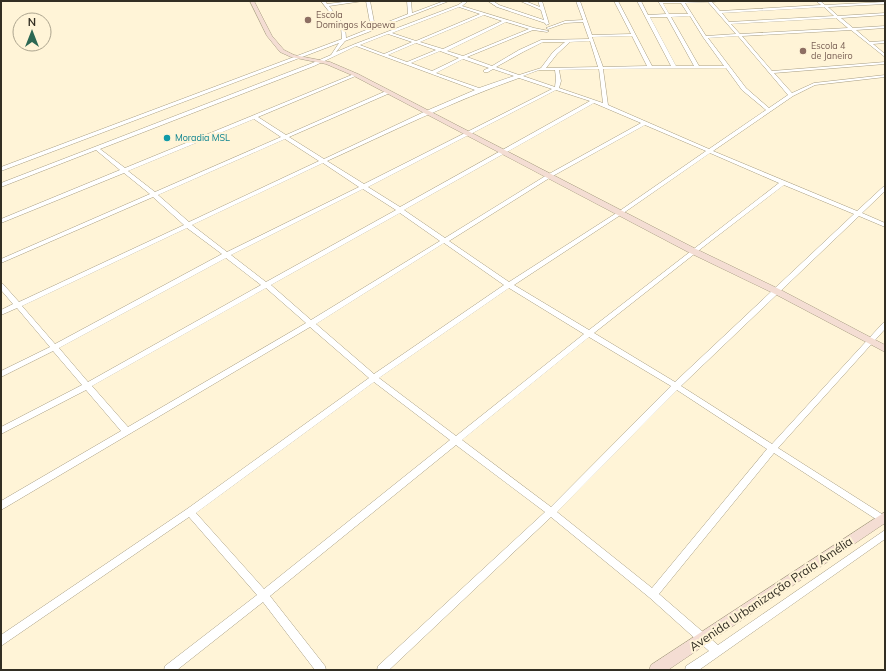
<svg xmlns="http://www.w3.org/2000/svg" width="886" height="671" viewBox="0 0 886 671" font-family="Mulish,sans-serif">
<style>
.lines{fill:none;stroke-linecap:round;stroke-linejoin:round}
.minor-casing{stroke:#a79d82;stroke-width:1}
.secondary-casing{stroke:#a79d82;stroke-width:1}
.minor{fill:#fff;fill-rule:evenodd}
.secondary{fill:#f4ddd3;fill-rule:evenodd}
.education-dot{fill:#8d6e63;stroke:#fff4d7;stroke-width:1.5}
.culture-dot{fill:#0f9aa8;stroke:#fff4d7;stroke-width:1.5}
.labels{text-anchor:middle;stroke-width:4;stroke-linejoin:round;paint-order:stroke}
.far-education-label{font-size:9px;fill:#785e54;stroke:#fff4d7;text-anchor:start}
.far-culture-label{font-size:9px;fill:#0d838f;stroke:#fff4d7;text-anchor:start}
.near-street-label{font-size:12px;fill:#322e23;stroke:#fff4d7}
</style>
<rect width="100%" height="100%" fill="#fff4d7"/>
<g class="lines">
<g class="minor-casing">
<g id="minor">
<path d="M321,1H325L327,4L351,1H363L329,6L345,27L346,38L371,28L366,1H370L375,27L408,14L407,1H411L412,13L444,1H449L345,41L336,52L355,44L458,5L464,1H468L462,6L534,28L549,31L547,32L533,30L467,57L492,66L519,50L541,40L589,39L583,22L565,23L548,29L546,28L565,21L583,20L576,1H580L592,35L631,34L614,1H618L652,66H671L637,1H641L648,15L666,14L658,1H721L712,2L720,11L821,5L816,1H820L825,5L885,2V4L828,7L838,16L885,13V15L841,18L853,28L885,26V28L856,30L870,42L885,41V43L873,44L885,54V57L851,30L742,36L772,71L885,62V64L774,73L792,93L814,83L885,75V77L815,85L793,96L713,151L857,211L883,187L885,186V191L862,213L885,223V227L859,216L681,386L772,444L883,323H885V329L778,448L885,516V525L774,453L659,594L718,645L885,530V539L699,670H685L686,666L709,651L650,598L551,517L389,670H377L378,666L545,512L456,445L270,596L325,666L326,670H315L263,602L177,670H164L165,666L257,595L189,517L1,646V635L187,509L369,378L310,327L1,510V501L121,431L86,390L1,434V427L82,385L53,351L1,377V371L50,347L17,308L1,315V310L13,304L1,290V284H3L19,302L184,225L153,197L1,263V259L150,194L124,173L1,223V219L120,170L96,150L1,187V183L310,64L331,55L339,43L1,171V167L342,39L341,27ZM708,2L736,34L706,36L685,3ZM663,3H681L688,14H669ZM459,7L480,14L416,41L392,33ZM824,7L834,16L729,22L722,13ZM484,15L502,21L443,49L420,42ZM690,16L703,37L724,66H699L671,17ZM650,17H667L694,66H676ZM836,18L848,28L740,34L731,24ZM506,22L529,29L463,56L447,51ZM388,34L412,42L384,54L360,45ZM632,36L647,66L603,67L592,37ZM738,36L788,95L769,108L746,88L708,38ZM590,41L598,67L546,68L557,54L570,42ZM543,42H565L553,52L541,68L519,75L496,67L523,52ZM416,43L436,50L407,62L388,55ZM356,46L475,90L426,111L324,159L289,137L390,93V91H386L286,135L258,117L358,75L354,74L125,168L100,149L314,66ZM440,51L459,58L432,71L411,63ZM463,59L489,68L484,70V72H488L493,69L514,76L479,88L436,73ZM726,68L742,90L766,110L709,149L608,105L603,69ZM599,69L603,103L559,88L561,81L559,70ZM539,70H555L556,78L555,87L523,76ZM519,78L552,89L364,184L327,161C391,132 453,101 519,78ZM556,90L590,101L400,207L368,187ZM594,103L641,123L547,175L445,238L404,210ZM254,119L281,137L155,192L128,171ZM645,125L706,151L618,212L509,282L449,241L551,177ZM285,139L319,161L189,222L158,195ZM710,153L779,183L589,330L514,285L622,214ZM323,163L359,187L227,252L192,225ZM784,185L854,214L675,382L594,333L707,244ZM363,189L396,210L266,282L231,255ZM400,213L440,241L311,320L271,285ZM187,228L222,254L55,344L22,306ZM444,243L504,285L374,374L316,324ZM226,258L261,285L88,382L59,348ZM266,288L306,323L128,427L92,386ZM509,288L584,334L456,436L379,378ZM589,337L671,386L551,507L462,440ZM374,382L450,440L264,589L196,513ZM677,390L767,449L652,588L557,512Z"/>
<polygon points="488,1 493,1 499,5 544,20 541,10 520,1 525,1 540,7 538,1 542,1 549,24 546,25 545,23 497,7"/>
</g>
</g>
<g class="secondary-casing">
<g id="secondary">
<polygon points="250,1 254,1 272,36 284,50 294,55 330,62 358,74 696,249 779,289 885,345 885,352 773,293 690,253 354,76 326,64 291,57 280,52 267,36"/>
<polygon points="885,512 885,523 668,670 649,670 651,665"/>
</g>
</g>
<use href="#minor" class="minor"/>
<use href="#secondary" class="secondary"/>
</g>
<g class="education-dot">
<circle cx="308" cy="20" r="4"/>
<circle cx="803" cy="51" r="4"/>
</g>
<circle class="culture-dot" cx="167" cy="138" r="4"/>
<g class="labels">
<g class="far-education-label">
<text x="316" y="18">Escola<tspan x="316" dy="10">Domingos Kapewa</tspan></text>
<text x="811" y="49">Escola 4<tspan x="811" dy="10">de Janeiro</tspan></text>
</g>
<g class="far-culture-label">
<text x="175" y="141">Moradia MSL</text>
</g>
<g class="near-street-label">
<text transform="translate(771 594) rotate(-34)" y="4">Avenida Urbanização Praia Amélia</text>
</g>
</g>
<rect width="886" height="671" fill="none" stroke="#322e23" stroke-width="4"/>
<g transform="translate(32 32)"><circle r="19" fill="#fff4d7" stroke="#ada58f"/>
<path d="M0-3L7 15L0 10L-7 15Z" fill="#2c6853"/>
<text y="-6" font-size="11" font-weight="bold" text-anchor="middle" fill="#322e23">N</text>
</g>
</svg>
